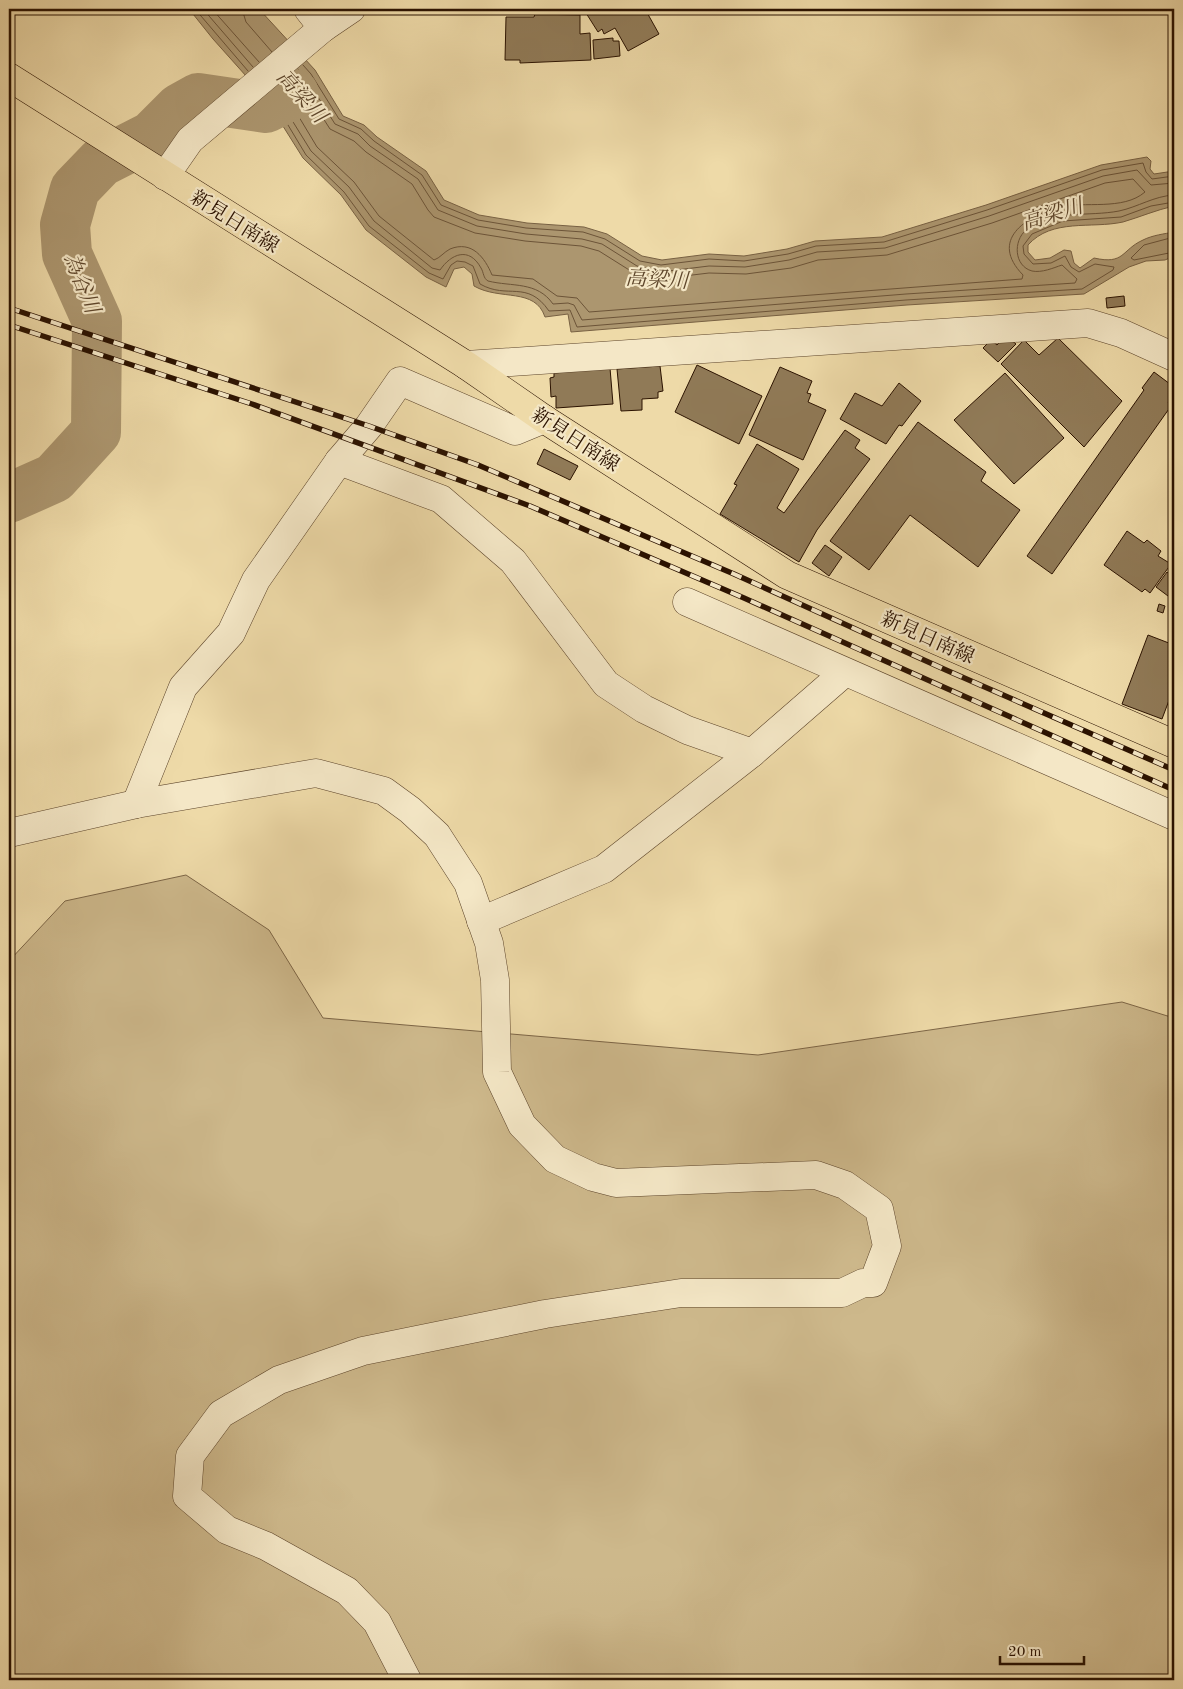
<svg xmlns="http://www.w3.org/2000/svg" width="1183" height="1689" viewBox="0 0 1183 1689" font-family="'Old Standard TT','Noto Serif JP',serif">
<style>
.green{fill:#cdb88b;stroke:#7c6546}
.water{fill:#ac966f;stroke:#786143}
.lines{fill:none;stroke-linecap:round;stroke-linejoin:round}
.shore{stroke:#6c5438;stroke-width:1}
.river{stroke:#ac966f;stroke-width:50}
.building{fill:#907a57;stroke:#2b1200}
.minor-casing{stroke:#5c442a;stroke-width:29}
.primary-casing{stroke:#2b1200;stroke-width:29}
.minor{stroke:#f4e7c6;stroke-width:28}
.primary{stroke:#eedaa8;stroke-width:28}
.rail-casing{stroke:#2b1200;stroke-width:5.5}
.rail{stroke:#f4e7c6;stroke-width:4;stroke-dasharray:11;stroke-linecap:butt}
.labels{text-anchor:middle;stroke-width:4.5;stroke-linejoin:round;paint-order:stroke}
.street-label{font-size:20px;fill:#2b1200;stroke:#f4e7c6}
.water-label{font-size:21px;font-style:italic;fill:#5f472c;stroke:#f4e7c6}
</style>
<rect width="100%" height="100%" fill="#eedaa8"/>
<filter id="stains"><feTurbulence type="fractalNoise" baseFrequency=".004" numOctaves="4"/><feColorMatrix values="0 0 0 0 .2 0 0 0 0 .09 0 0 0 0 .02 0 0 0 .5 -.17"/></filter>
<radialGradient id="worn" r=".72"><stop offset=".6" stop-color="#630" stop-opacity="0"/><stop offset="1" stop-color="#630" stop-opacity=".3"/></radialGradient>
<polygon class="green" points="186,875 269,930 323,1018 758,1055 1122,1002 1174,1018 1174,1680 9,1680 9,961 65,901"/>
<path class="water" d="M189,9H259L315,70L343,116L364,125L377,137L426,171L444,200L479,215L527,223L584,227L607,234L642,256L662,260L709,254L744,256L787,249L815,241L882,237L986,205L1101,165L1147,157L1151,161L1150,169L1154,174L1174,171V206C1156,210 1140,217 1123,222C1091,229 1052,218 1028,245V252L1035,260L1050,258L1064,250L1071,251L1074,263L1080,268L1094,258C1125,265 1121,250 1143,240C1153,235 1164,234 1174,232V256L1165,260L1146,261L1129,267L1084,294L907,305L571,332L568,314L545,317C535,287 500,301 474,286L472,274L464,267L454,269L446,287L426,277L366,230L341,195L303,158L281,123L271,115L263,95L213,39Z"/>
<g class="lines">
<g class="shore">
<polyline points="195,9 248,71"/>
<polyline points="203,9 253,67"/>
<polyline points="212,9 259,62"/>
<polyline points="242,9 246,22 272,52"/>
<polyline points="303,65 311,74 339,119 361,129 374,141 422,175 441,205 478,220 526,228 583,232 605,239 640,261 661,265 709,259 744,261 788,254 816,246 884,242 987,210 1102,170 1143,163 1146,172 1152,179 1174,176"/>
<polyline points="298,69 306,78 335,124 358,134 370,146 418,179 438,210 477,226 526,234 582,239 602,244 637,266 660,272 709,266 745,267 789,260 817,252 885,248 989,216 1103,176 1137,170 1151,185 1174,183"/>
<path d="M279,85L286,103L296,112L317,147L354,182L379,216L434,260C440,258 444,252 450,249C472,240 485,258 492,275L533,279L557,296L577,298L589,312L1022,279L1023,275C989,240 1025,217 1059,207C1084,201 1123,211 1145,192L1133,179L1105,183L992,223L887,255L818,260L791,268L746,274L709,273L659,279L634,273L599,251L581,246L525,241L475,233L434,217L428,210L412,184L366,152L354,141L330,129L300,82L292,73"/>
<path d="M273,90L280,108L290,117L311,151L349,187L374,221L432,268L440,270C451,254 469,246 481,268C484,273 483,278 488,281C512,287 537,281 553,304L568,303L574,305L582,320L906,294L1075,283L1077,279L1062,265C1053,268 1042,273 1032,271C1014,266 1013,241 1026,230C1053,209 1088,217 1119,211C1138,207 1154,196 1174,195"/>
<path d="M268,94L275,111L285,120L306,155L344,192L369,226L429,273L443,279L451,265L457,261L465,262L473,266L480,284C508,300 527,279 549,311L570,310L577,327L906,300L1082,289L1113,270L1114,267L1095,264L1079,272L1071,267L1065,256L1051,263L1033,264L1024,254L1023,246L1032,234L1063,221L1121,217L1151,206L1174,202"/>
<polyline points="1174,237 1144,245 1131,258 1134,260 1174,252"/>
</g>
<polyline class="river" points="9,498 54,478 96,432 97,321 67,254 65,225 75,189 101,162 152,136 180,108 198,98 266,108 294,94"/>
</g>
<g class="building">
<polygon points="518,9 558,9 560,12 536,13 535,10 527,14 525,9 520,12"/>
<polygon points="593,9 645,9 659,34 628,51 615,28 604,34 602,29 598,32 586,13"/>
<polygon points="535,14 580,15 580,34 590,33 591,60 520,63 520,60 505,60 506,17 534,17"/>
<polygon points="613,38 613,41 619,41 620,56 594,59 593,40"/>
<polygon points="1124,296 1125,306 1107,308 1106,298"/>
<polygon points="1058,338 1122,401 1084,447 1001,364 1024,340 1039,355"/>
<polygon points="1003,339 1006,343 1010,339 1016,344 998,362 983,348 991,340 997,345"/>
<polygon points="697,365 762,396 739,444 675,412"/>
<polygon points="660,366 663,391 658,392 658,398 642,399 642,410 621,411 617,369"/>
<polygon points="780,367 812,381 807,393 811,394 808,402 826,410 803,460 749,435"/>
<polygon points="610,368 613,404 556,408 556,396 551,397 550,378 554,377 554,373"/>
<polygon points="1154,372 1174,387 1174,395 1168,403 1171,406 1052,574 1027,556 1144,390 1142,388"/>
<polygon points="1005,373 1064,438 1014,484 954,420"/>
<polygon points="899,383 921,401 902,426 899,425 886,444 840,419 855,393 882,406"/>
<polygon points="918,422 986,472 981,481 1020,510 978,567 910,515 869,570 830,541"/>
<polygon points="845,430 860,440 855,448 870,459 817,530 799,562 720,514 737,485 734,484 757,444 799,469 777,508 784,513"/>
<polygon points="544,449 578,466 570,480 537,464"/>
<polygon points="1127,531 1144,543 1147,540 1161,551 1158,556 1171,564 1150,593 1145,589 1142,592 1104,565"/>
<polygon points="825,545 842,557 829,576 812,563"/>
<polygon points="1167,572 1174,578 1174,588 1168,596 1156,587"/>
<polygon points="1159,604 1165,606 1163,613 1157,611"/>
<polygon points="1148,635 1174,645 1174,687 1162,719 1122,704"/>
</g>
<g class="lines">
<g class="minor-casing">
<g id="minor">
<polyline points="308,9 323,28"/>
<polyline points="165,176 190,140 323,28 351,9"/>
<polyline points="466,365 1088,323 1121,333 1174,357"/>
<polyline points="339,461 441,499 513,561 606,684 644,709 687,730 752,753"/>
<polyline points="687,602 1174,816"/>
<polyline points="136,804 183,687 231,633 256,580 339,461 369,426 400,381 515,431 544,419"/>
<polyline points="9,833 136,804 316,773 384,791 410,810 437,835 468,883 489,943 495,980 497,1072 522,1125 555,1159 593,1177 616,1183 816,1175 845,1185 879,1209 887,1246 873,1283 863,1283 842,1293 681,1293 545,1314 363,1351 279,1380 221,1414 190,1456 187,1496 227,1530 266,1546 347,1591 377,1622 407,1680"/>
<polyline points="481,921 604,869 752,753 844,673"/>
</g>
</g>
<g class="primary-casing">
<polyline id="primary" points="9,77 466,365 544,419 787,575 1174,744"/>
</g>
<use href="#minor" class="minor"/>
<use href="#primary" class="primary"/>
<g class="rail-casing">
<g id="rail">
<polyline points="9,308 369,426 478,465 734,574 946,670 1174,770"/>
<polyline points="9,325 252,404 530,506 744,598 1174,790"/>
</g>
</g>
<use href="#rail" class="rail"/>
</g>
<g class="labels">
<g class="street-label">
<text transform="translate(235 221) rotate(32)" y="7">新見日南線</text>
<text transform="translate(576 439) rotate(33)" y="7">新見日南線</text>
<text transform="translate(928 637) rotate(24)" y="7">新見日南線</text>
</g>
<g class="water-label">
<text transform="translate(302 96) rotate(48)" y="7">高梁川</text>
<text transform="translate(1052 214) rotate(-17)" y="7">高梁川</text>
<text transform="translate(657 279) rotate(3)" y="7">高梁川</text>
<text transform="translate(82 283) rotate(68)" y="7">為谷川</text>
</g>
</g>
<rect width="1183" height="1689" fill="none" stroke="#eedaa8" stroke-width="30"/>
<rect x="10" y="10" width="1163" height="1669" fill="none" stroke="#2b1200" stroke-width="2.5"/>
<rect x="15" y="15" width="1153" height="1659" fill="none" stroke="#2b1200"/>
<path d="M1000 1656v8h84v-8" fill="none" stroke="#2b1200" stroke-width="2.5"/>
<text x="1008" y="1656" font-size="15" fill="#2b1200" stroke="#f4e7c6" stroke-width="4" paint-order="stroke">20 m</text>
<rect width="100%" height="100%" filter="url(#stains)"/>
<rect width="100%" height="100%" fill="url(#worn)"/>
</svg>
